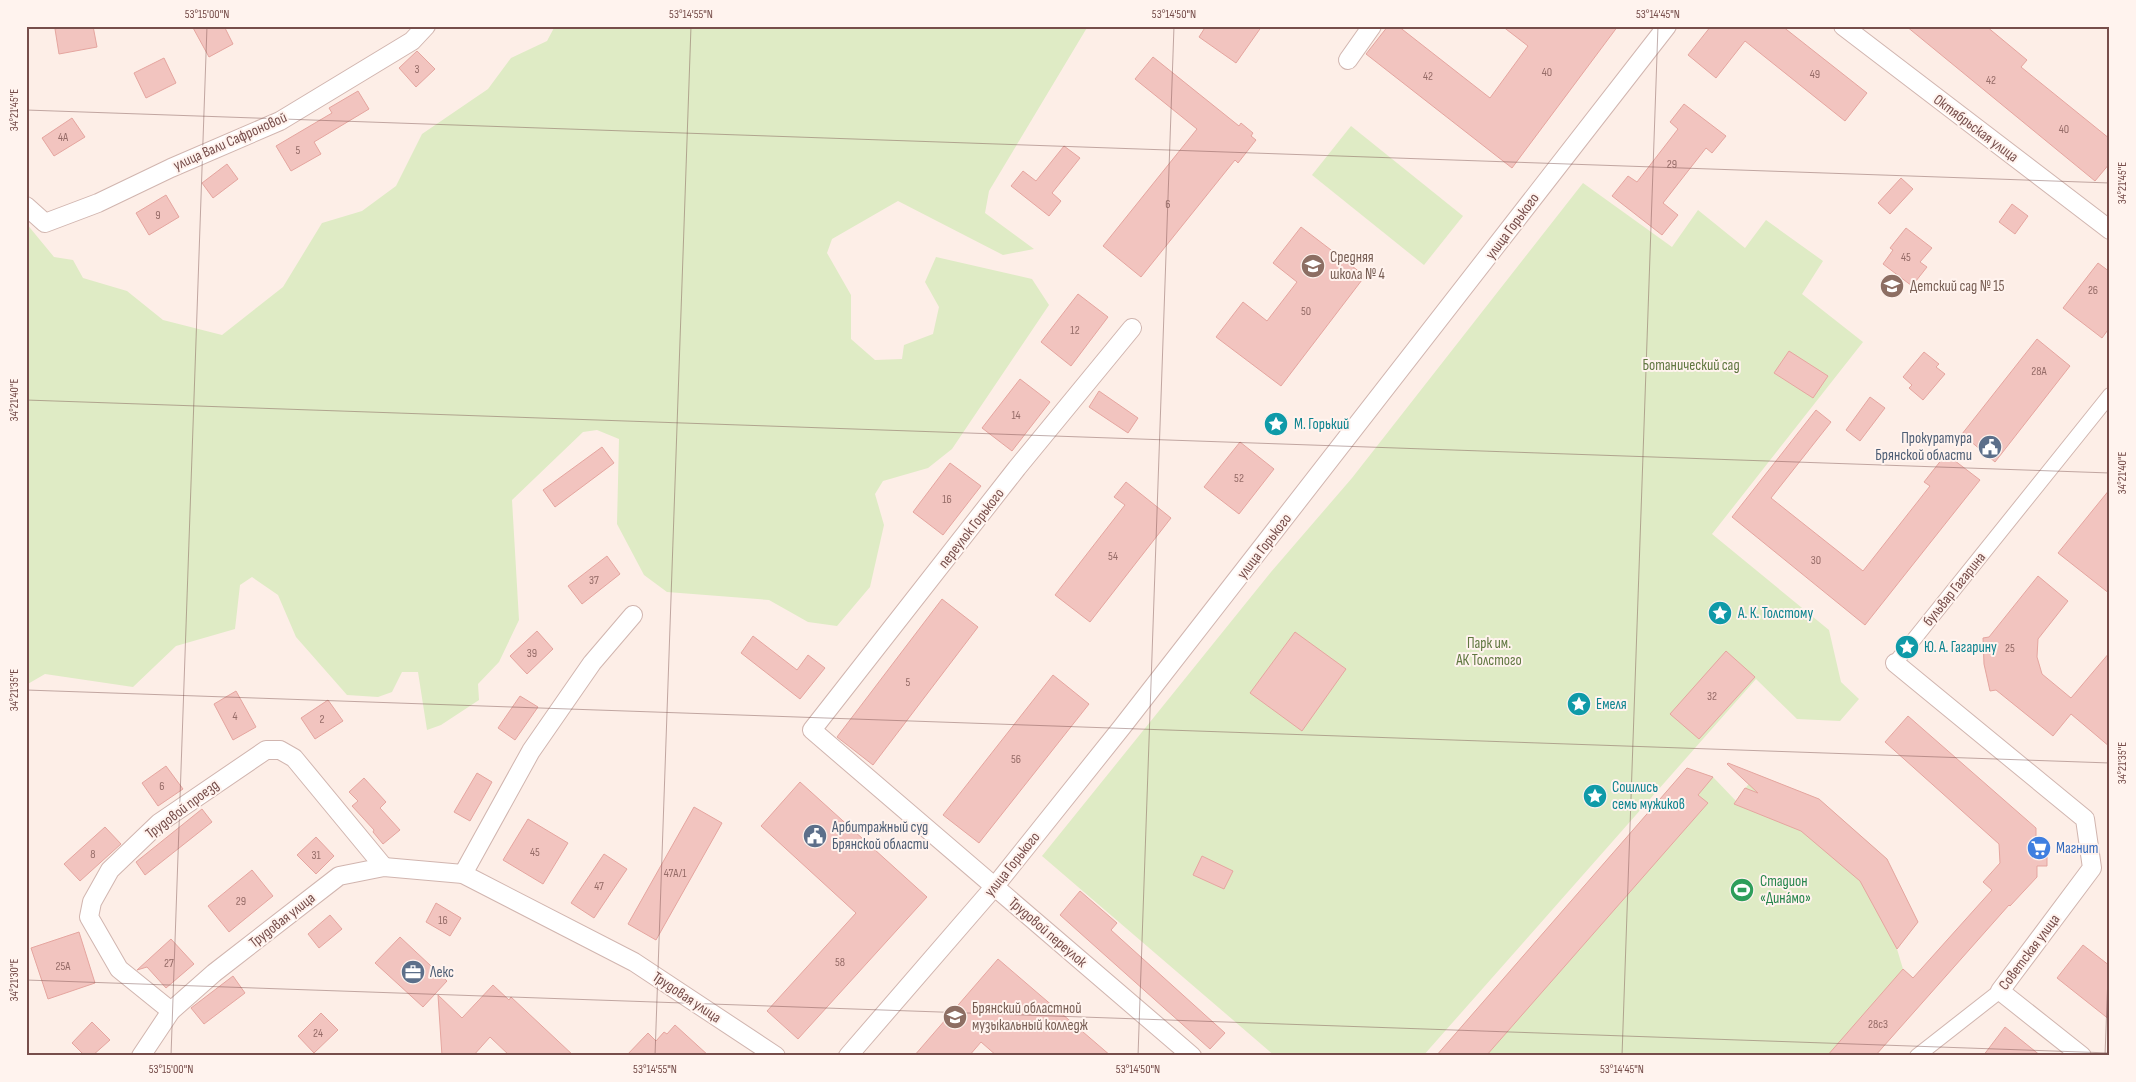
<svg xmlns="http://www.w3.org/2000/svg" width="2136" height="1082" viewBox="0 0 2136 1082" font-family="'Sofia Sans Condensed',sans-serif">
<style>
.green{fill:#dfebc5}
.building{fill:#f2c4bf;stroke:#e5a59f}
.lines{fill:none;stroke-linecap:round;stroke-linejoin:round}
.pedestrian-casing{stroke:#d1b5af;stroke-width:16}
.minor-casing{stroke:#d1b5af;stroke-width:20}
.pedestrian{stroke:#fff;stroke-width:14}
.minor{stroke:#fff;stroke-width:18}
.ticks{fill:none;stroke:#774e4b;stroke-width:1;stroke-opacity:0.45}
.labels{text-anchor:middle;stroke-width:4;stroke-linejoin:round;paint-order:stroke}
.number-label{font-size:12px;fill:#966c68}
.street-label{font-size:15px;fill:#774e4b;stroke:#fff3ee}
.education-label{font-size:15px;fill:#785e54;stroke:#fff3ee;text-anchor:start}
.park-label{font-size:15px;fill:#607740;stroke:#fff3ee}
.culture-label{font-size:15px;fill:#0d838f;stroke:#fff3ee;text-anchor:start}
.service-label{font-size:15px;fill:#4e5e75;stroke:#fff3ee;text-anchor:start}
.shop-label{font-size:15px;fill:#366cbe;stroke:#fff3ee;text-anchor:start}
.leisure-label{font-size:15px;fill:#27864d;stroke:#fff3ee;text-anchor:start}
.neatline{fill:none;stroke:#774e4b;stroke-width:2}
.ticks-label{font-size:12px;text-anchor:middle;fill:#774e4b}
</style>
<rect width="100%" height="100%" fill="#fdeee7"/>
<g class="green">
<polygon points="555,26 1088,26 989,191 985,213 1034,249 1003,255 898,201 832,239 827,253 851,295 851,339 875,360 902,359 904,345 933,334 939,307 925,282 936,257 1032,279 1049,305 952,449 928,468 883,481 875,494 884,525 870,587 837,626 808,622 769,600 667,592 644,575 617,524 619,439 597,430 583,432 512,500 519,620 499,662 478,684 479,700 441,725 427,730 418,672 402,672 392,692 378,697 347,695 296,637 278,595 252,577 240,585 235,629 176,646 133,687 45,674 26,685 26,223 54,257 73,260 83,278 127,291 163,320 222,335 283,287 322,223 362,211 396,186 422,134 488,89 511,58 547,41"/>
<polygon points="1351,126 1463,216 1424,265 1312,175"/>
<polygon points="1583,183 1672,247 1698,210 1745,248 1766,220 1823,261 1802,294 1863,342 1712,534 1829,630 1841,682 1859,699 1840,721 1797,719 1756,679 1423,1056 1275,1056 1042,856 1271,572 1352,478"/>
<polygon points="1687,768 1713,777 1736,801 1756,774 1819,799 1887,859 1918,922 1897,949 1903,969 1930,993 1875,1056 1436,1056"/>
</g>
<g class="building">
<polygon points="69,26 93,26 97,47 59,54 55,29"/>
<polygon points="192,26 224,26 233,44 209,57"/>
<polygon points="1206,26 1262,26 1236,63 1199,37"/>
<polygon points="1388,26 1398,26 1490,98 1528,46 1502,26 1618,26 1512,168 1366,54"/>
<polygon points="1711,26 1782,26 1867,93 1845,121 1745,41 1716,78 1688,55"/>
<polygon points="1906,26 1986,26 2027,60 2021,67 2110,139 2110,163 2095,181"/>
<polygon points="417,51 435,69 416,87 399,68"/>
<polygon points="1153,57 1239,126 1241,123 1253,133 1251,136 1256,140 1238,163 1235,160 1141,277 1103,246 1197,129 1135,79"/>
<polygon points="164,58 176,83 146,98 134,73"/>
<polygon points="358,91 369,109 314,142 321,154 291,171 276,146 332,113 329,108"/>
<polygon points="1684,104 1726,136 1712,153 1706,148 1663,203 1678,215 1662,235 1612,196 1628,176 1637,182 1678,129 1670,122"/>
<polygon points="72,118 85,137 54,156 42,138"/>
<polygon points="1064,146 1080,158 1052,193 1061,201 1049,216 1011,186 1023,171 1036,181"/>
<polygon points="227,164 238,179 213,198 202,183"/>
<polygon points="1901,178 1913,189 1890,214 1878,203"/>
<polygon points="166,195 179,217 149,235 136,213"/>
<polygon points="2012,204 2028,216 2015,234 1999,222"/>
<polygon points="1301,227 1365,276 1281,386 1216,337 1243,302 1267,321 1297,282 1273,263"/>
<polygon points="1906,228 1932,248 1920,262 1927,267 1912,286 1883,264 1893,250 1890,248"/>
<polygon points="2098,263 2110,272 2110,327 2102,338 2063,308"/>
<polygon points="1078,294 1108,317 1071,366 1041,342"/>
<polygon points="2037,339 2070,366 1995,462 1962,434"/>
<polygon points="1789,351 1828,376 1813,398 1774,373"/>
<polygon points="1924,352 1939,364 1936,367 1945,374 1923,400 1909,388 1912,385 1903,377"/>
<polygon points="1020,379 1050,402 1012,451 982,428"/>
<polygon points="1099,391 1138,418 1128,433 1089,407"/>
<polygon points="1870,397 1885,408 1860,441 1846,430"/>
<polygon points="1816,410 1831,422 1771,498 1863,571 1930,486 1924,482 1946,454 1980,480 1865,625 1732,517"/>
<polygon points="1240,442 1274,469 1239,514 1204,487"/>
<polygon points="602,447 614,463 555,507 543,490"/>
<polygon points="950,463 981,486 943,535 913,512"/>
<polygon points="1126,482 1171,518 1090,622 1055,595 1125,505 1114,497"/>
<polygon points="2110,489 2110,594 2058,553"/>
<polygon points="607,556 620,574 582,604 568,586"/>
<polygon points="2038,576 2068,601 2038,639 2037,657 2042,674 2071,698 2110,652 2110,747 2071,714 2053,736 1996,690 1990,691 1984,664 1983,638 1989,637"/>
<polygon points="942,599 978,627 873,765 837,737"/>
<polygon points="537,631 553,649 527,674 510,656"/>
<polygon points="1295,632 1346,669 1302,731 1250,693"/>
<polygon points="753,636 797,670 808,655 825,668 800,699 741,653"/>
<polygon points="1726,651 1755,677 1699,739 1670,714"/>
<polygon points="1053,675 1089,704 979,843 943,815"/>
<polygon points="236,691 256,727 233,740 214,704"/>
<polygon points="520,696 538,707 515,740 498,728"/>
<polygon points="328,700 343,721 315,739 301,718"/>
<polygon points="1908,716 2036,828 2036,840 2047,840 2047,866 2037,866 2037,877 2010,906 2009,905 1875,1056 1827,1056 1903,969 1913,978 1992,890 1983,882 2000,863 1999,844 1885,742"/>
<polygon points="1728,763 1819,799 1887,859 1918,922 1897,949 1860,881 1801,831 1734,804 1745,788 1758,793 1727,764"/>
<polygon points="166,766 183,789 158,806 142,783"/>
<polygon points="1687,768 1713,777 1698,795 1708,803 1486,1056 1436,1056"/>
<polygon points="477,773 492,782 470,821 454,812"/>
<polygon points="364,778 386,802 380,808 400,830 383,844 373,832 374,830 352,806 358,801 349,792"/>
<polygon points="800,782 927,897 798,1039 767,1011 856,913 761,826"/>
<polygon points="694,807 722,823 656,940 628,924"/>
<polygon points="202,809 212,822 145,875 136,862"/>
<polygon points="528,819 568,843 543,884 503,860"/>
<polygon points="105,827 121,844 80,881 64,864"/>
<polygon points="316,837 334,856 316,874 297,855"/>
<polygon points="604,854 627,869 594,918 571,903"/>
<polygon points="1202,856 1233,871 1224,889 1193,875"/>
<polygon points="252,870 273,896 229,932 208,906"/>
<polygon points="1080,891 1117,923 1111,930 1225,1033 1210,1049 1060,915"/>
<polygon points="436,903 461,918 450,936 426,922"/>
<polygon points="330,915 342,929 319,948 308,934"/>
<polygon points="79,932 95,983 48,999 31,948"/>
<polygon points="400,937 447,981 423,1007 375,963"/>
<polygon points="171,939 194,964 166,988 147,967 137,970"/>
<polygon points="2083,945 2110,966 2110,1020 2057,978"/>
<polygon points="998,959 1111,1056 997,1056 981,1042 969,1056 914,1056"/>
<polygon points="233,976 245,993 204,1024 191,1008"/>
<polygon points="493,985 509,1000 511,997 574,1056 510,1056 490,1037 473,1056 442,1056 438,995 462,1018"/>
<polygon points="321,1013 338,1030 314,1053 298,1036"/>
<polygon points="92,1022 110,1040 92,1056 85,1056 72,1043"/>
<polygon points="675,1025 709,1056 626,1056 648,1033 656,1041 664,1032 667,1034"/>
<polygon points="2005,1027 2041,1056 1983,1056"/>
</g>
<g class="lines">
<g class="pedestrian-casing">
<g id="pedestrian">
<polyline points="1895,663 2110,395"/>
<polyline points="1917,1056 2000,991"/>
</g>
</g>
<g class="minor-casing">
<g id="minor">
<polyline points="1843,26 2110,230"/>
<polyline points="1348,60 1372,26"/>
<polyline points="26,206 45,223 98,203 171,168 280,121 412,41 426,26"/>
<polyline points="1132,328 1017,468 812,730 1192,1056"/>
<polyline points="1895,663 2085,819 2092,868 2000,991 2082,1056"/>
<polyline points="463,874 531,751 592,663 633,615"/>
<polyline points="171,1011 119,969 89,917 92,902 110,870 159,823 266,750 280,750 294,758 384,867"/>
<polyline points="141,1056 171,1011 214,973 339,876 384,867 463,874 634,962 776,1056"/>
<polyline points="848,1056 995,886 1122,727 1667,26"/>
</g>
</g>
<use href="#pedestrian" class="pedestrian"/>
<use href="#minor" class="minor"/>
</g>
<path class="ticks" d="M26,110L2110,183M26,400L2110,473M26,690L2110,763M26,980L2110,1053M171,1056L207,26M655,1056L691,26M1138,1056L1174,26M1622,1056L1658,26M2105,1056L2110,922"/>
<defs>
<g id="school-disc" transform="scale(1.25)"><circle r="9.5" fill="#8d6e63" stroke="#fff3ee"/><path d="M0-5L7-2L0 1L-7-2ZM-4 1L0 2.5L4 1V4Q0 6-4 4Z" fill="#fff"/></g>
<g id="sight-disc" transform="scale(1.25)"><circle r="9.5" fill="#0f9aa8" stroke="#fff3ee"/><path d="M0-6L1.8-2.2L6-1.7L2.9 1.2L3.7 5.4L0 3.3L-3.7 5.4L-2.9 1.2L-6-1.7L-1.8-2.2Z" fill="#fff"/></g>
<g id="civic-disc" transform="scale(1.25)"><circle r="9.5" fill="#5c6f8a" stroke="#fff3ee"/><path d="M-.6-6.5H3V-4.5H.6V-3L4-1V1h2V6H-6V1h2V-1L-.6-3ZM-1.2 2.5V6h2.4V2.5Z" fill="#fff"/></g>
<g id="supermarket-disc" transform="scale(1.25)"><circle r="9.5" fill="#3f7fe0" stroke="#fff3ee"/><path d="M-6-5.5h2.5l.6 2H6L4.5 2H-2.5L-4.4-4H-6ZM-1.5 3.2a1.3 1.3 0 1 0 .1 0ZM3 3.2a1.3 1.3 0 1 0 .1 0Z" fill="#fff"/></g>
<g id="stadium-disc" transform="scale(1.25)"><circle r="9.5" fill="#2e9e5b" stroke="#fff3ee"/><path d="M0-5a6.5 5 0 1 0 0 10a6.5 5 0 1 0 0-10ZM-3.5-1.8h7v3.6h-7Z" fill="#fff"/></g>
<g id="office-disc" transform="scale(1.25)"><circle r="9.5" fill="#5c6f8a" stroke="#fff3ee"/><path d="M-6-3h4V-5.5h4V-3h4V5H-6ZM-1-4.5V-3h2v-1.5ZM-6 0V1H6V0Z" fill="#fff"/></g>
<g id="university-disc" transform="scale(1.25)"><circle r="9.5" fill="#8d6e63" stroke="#fff3ee"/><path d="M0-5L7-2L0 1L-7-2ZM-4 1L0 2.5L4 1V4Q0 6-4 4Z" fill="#fff"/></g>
</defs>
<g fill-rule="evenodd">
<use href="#school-disc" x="1313" y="266"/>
<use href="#school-disc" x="1892" y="286"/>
<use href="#sight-disc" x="1276" y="424"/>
<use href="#civic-disc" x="1990" y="447"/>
<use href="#sight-disc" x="1720" y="613"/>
<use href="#sight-disc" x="1907" y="647"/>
<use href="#sight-disc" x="1579" y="704"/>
<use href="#sight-disc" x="1595" y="796"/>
<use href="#civic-disc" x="815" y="836"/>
<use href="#supermarket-disc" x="2039" y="848"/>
<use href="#stadium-disc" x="1742" y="890"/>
<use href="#office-disc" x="413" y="972"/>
<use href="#university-disc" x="955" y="1017"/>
</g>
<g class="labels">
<g class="number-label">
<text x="417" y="73">3</text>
<text x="1547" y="76">40</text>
<text x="1815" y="78">49</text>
<text x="1428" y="80">42</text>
<text x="1991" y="84">42</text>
<text x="2064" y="133">40</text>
<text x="63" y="141">4А</text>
<text x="298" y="154">5</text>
<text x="1672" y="168">29</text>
<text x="1168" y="208">6</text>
<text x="158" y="219">9</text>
<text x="1906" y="261">45</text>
<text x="2093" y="294">26</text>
<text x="1306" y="315">50</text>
<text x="1075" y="334">12</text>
<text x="2039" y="375">28А</text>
<text x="1016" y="419">14</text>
<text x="1239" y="482">52</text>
<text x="947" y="503">16</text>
<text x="1113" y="560">54</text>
<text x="1816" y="564">30</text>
<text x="594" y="584">37</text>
<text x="2010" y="652">25</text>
<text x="532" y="657">39</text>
<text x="908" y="686">5</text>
<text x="1712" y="700">32</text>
<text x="235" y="720">4</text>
<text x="322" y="723">2</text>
<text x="1016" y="763">56</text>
<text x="162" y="790">6</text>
<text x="535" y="856">45</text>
<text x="93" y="858">8</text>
<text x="316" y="859">31</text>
<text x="675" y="877">47А/1</text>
<text x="599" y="890">47</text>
<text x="241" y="905">29</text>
<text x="443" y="924">16</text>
<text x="840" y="966">58</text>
<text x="169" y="967">27</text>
<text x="63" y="970">25А</text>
<text x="1878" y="1028">28с3</text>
<text x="318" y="1037">24</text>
</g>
<g class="street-label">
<text transform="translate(1976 128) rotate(37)" y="5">Октябрьская улица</text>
<text transform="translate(230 141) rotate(-24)" y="5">улица Вали Сафроновой</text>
<text transform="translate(1512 226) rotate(-53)" y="5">улица Горького</text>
<text transform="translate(971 528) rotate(-52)" y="5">переулок Горького</text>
<text transform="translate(1264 546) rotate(-52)" y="5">улица Горького</text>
<text transform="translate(1954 589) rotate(-51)" y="5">бульвар Гагарина</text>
<text transform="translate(182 809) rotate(-37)" y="5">Трудовой проезд</text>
<text transform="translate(1012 864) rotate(-51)" y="5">улица Горького</text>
<text transform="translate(282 920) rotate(-38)" y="5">Трудовая улица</text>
<text transform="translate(1048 932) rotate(41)" y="5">Трудовой переулок</text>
<text transform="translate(2029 952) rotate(-53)" y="5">Советская улица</text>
<text transform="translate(687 997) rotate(34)" y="5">Трудовая улица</text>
</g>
<g class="education-label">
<text x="1330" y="262">Средняя<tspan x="1330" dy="17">школа № 4</tspan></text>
<text x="1910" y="291">Детский сад № 15</text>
<text x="972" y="1013">Брянский областной<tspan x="972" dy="17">музыкальный колледж</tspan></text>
</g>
<g class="park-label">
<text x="1691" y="370">Ботанический сад</text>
<text x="1489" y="648">Парк им.<tspan x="1489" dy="17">АК Толстого</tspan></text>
</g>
<g class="culture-label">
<text x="1294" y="429">М. Горький</text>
<text x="1738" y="618">А. К. Толстому</text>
<text x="1924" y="652">Ю. А. Гагарину</text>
<text x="1596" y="709">Емеля</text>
<text x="1612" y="792">Сошлись<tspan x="1612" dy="17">семь мужиков</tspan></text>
</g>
<g class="service-label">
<text x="1972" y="443" text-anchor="end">Прокуратура<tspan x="1972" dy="17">Брянской области</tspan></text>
<text x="832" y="832">Арбитражный суд<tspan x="832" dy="17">Брянской области</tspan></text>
<text x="430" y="977">Лекс</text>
</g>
<g class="shop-label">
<text x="2056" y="853">Магнит</text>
</g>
<g class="leisure-label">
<text x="1760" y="886">Стадион<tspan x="1760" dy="17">«Дина́мо»</tspan></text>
</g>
</g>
<rect width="2136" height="1082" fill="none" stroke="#fff3ee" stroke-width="55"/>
<rect x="28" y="28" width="2080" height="1026" class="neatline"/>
<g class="ticks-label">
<text x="207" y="18">53°15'00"N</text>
<text x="691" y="18">53°14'55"N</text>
<text x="1174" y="18">53°14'50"N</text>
<text x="1658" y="18">53°14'45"N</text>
<text transform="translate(14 110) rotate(-90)" y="4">34°21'45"E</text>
<text transform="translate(2122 183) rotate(-90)" y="4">34°21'45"E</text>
<text transform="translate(14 400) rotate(-90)" y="4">34°21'40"E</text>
<text transform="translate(2122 473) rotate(-90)" y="4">34°21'40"E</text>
<text transform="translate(14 690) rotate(-90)" y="4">34°21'35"E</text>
<text transform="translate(2122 763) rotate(-90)" y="4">34°21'35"E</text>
<text transform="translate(14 980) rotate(-90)" y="4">34°21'30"E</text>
<text x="171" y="1073">53°15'00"N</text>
<text x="655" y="1073">53°14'55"N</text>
<text x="1138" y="1073">53°14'50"N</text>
<text x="1622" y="1073">53°14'45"N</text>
</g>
</svg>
